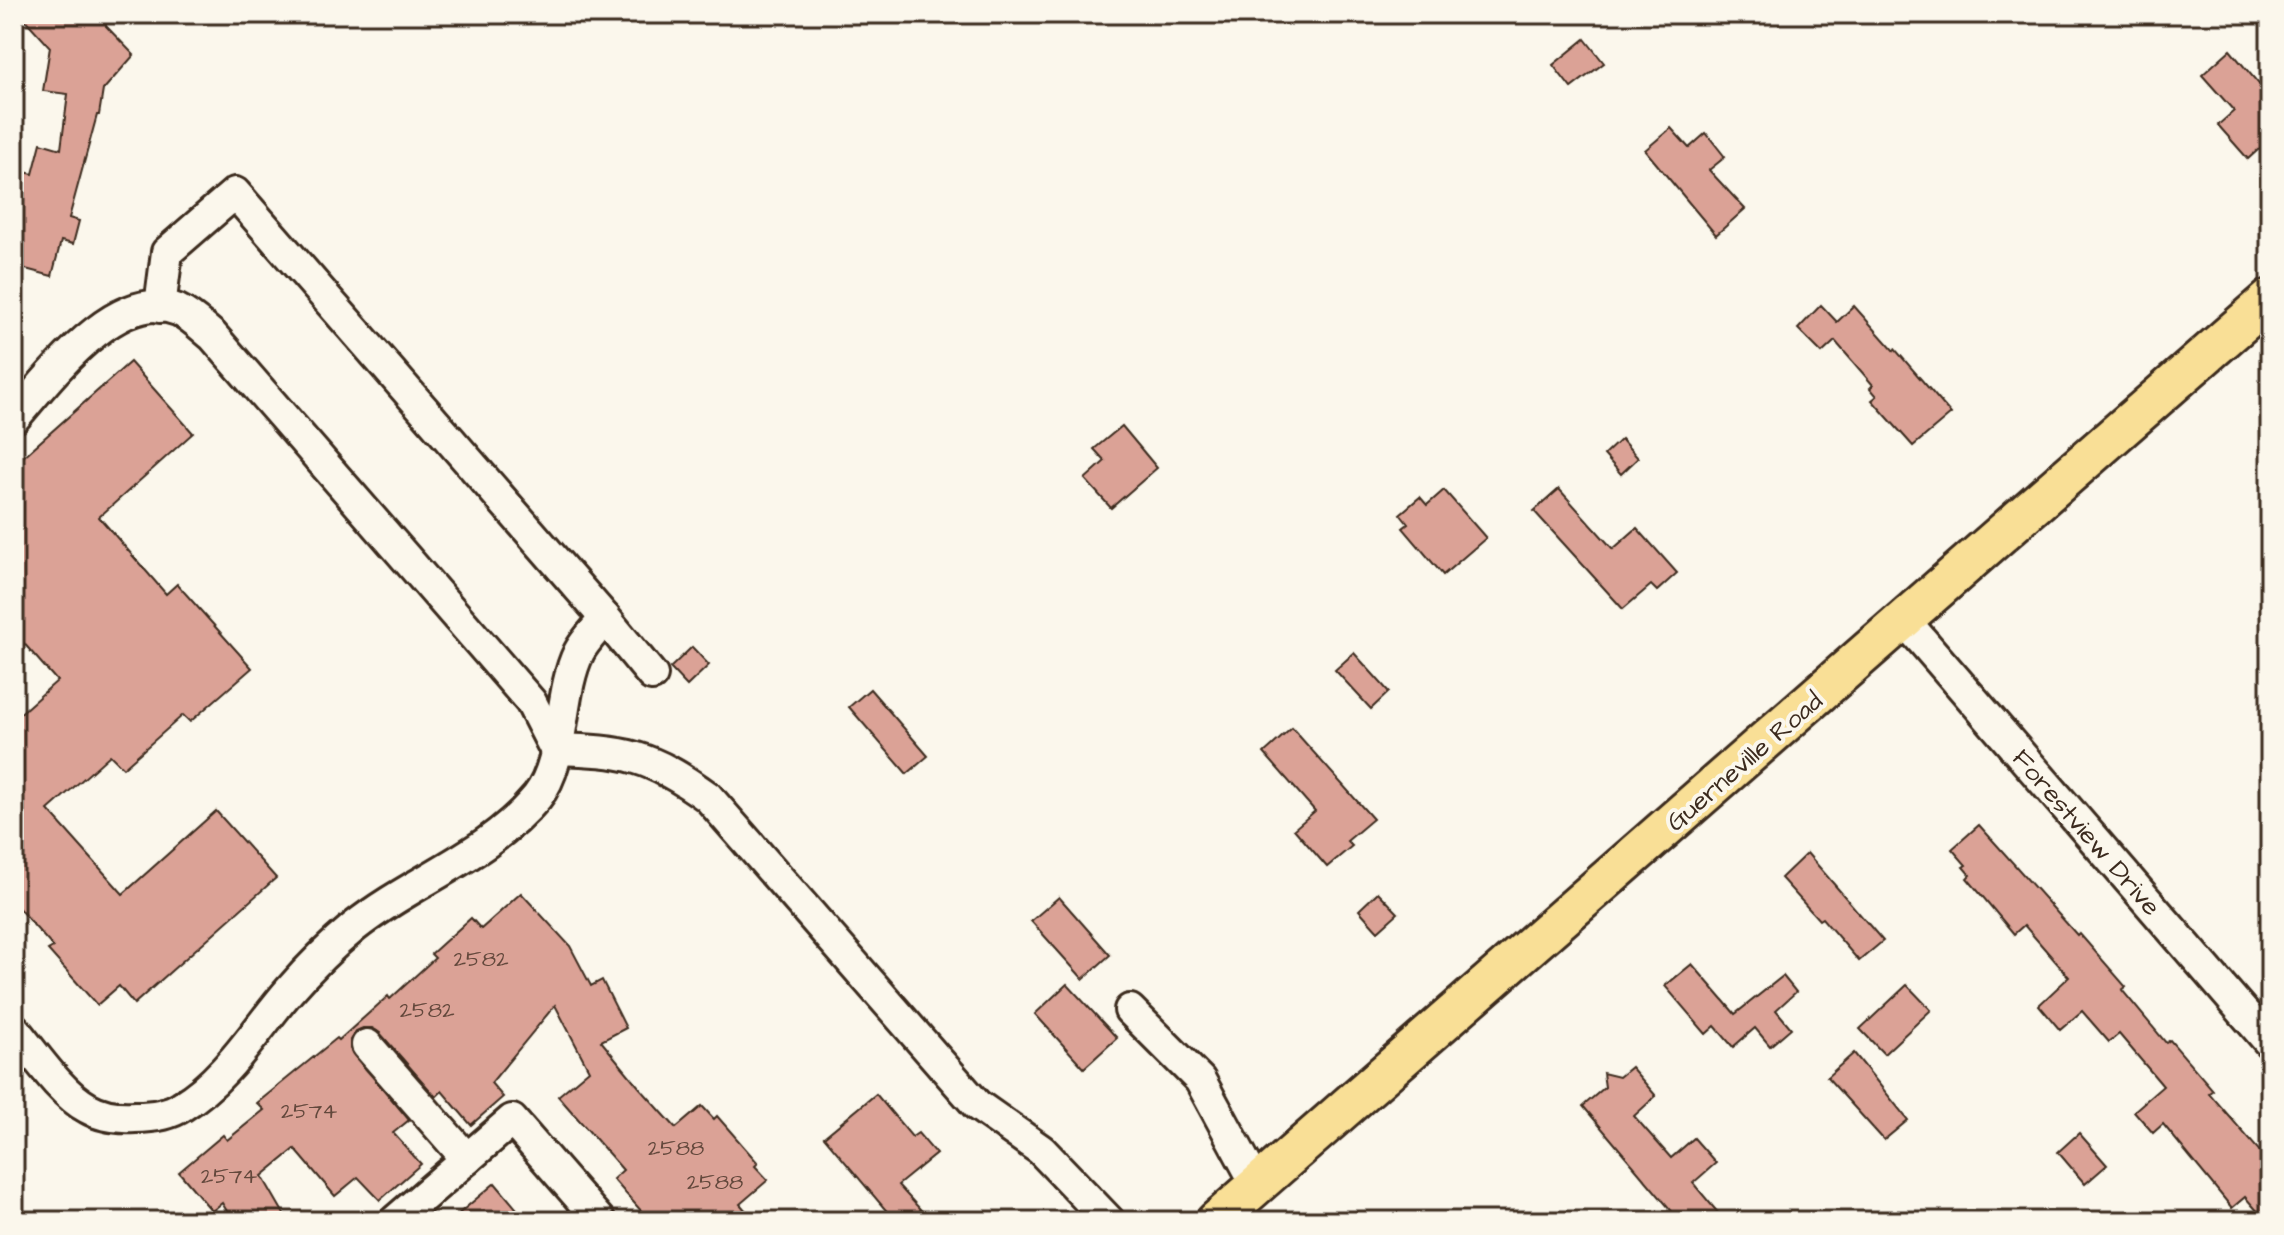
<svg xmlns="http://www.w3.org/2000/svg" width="2284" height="1235" viewBox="0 0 2284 1235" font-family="'Architects Daughter',sans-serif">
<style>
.building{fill:#dba296;stroke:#3b2a1e;stroke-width:2}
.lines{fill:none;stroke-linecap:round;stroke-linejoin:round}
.minor-casing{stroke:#3b2a1e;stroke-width:36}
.major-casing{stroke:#3b2a1e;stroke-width:44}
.minor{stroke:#fbf7ec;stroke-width:30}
.major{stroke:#f9df96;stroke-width:38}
.labels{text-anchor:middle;stroke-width:8;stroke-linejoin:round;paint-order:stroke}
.number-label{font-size:22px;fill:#63483c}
.street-label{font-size:26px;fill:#3b2a1e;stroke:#fbf7ec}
</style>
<rect width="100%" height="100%" fill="#fbf7ec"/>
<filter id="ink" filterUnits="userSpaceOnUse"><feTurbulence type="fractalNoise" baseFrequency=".0125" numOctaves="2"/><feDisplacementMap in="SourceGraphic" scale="16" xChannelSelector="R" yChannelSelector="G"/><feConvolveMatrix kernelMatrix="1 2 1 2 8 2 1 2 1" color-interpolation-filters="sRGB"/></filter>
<g filter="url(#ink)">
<g class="building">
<polygon points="20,14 106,14 106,26 134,55 103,90 99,115 97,115 69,218 79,221 73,244 61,241 52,276 14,266 14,191 20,171 33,174 41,143 61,149 68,94 43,91 50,47"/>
<polygon points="1585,39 1604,63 1571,88 1553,65"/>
<polygon points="2230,50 2270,97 2270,139 2248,159 2218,125 2234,111 2202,75"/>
<polygon points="1671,128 1689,148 1706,133 1725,157 1709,170 1745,209 1716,235 1645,150"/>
<polygon points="1821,305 1837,322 1854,306 1894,351 1895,349 1951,414 1913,446 1872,400 1877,396 1870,388 1873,385 1835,341 1822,353 1798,329"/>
<polygon points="130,362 193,433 99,517 166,594 177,584 252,668 190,722 183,715 123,768 110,755 48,810 123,894 216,811 276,878 134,1004 119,986 97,1005 48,950 53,947 14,903 14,719 57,681 14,632 14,465"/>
<polygon points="1122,426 1157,468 1111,508 1085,479 1105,461 1094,449"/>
<polygon points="1621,439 1638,458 1621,474 1604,455"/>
<polygon points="1559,489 1613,549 1637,528 1677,573 1657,591 1651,585 1623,609 1534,511"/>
<polygon points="1444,490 1486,538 1443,575 1403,528 1408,524 1400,514 1420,497 1427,505"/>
<polygon points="692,647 709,665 687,686 670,668"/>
<polygon points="1354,653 1389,692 1371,709 1335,670"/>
<polygon points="870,689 928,756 907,774 849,707"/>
<polygon points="1292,728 1373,819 1347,841 1352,846 1327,867 1294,829 1315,811 1264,753"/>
<polygon points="1979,825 2077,935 2079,933 2126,987 2122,990 2166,1043 2170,1040 2213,1090 2209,1093 2270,1163 2270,1221 2266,1221 2245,1197 2232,1208 2163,1124 2153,1133 2134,1111 2163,1086 2119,1034 2109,1042 2082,1011 2060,1030 2039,1005 2069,977 2024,925 2014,934 1967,878 1970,875 1963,867 1966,865 1952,849"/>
<polygon points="1807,853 1883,941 1859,961 1822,918 1819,920 1781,878"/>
<polygon points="1378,892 1398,913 1378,931 1359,910"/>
<polygon points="521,893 570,946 591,986 602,980 626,1028 601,1041 639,1087 676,1128 702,1106 714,1119 717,1116 758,1163 755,1166 768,1180 740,1204 755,1221 650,1221 613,1179 623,1170 558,1096 589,1070 555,1005 491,1083 503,1097 471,1125 442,1091 436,1097 380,1033 372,1028 363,1028 356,1031 350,1040 350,1049 409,1120 393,1133 421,1164 380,1200 358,1177 335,1196 295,1149 262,1176 288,1221 233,1221 222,1203 212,1211 179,1172 223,1135 227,1140 264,1110 257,1103 337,1038 339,1040 388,996 390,999 435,958 431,954 471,918 481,929"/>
<polygon points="1059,897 1110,955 1083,979 1031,921"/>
<polygon points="1692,964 1735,1014 1783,976 1796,992 1776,1010 1791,1028 1770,1046 1755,1028 1733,1047 1715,1026 1706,1034 1665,986"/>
<polygon points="1067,984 1117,1038 1084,1068 1035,1014"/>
<polygon points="1907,985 1931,1010 1884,1054 1860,1029"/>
<polygon points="1854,1053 1908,1120 1884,1140 1827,1077"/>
<polygon points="1631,1067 1656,1096 1634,1116 1671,1158 1694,1138 1716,1163 1693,1183 1725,1221 1680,1221 1583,1106 1605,1087 1603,1073 1619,1077"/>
<polygon points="876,1094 912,1137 918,1133 936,1154 898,1185 931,1221 895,1221 824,1137"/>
<polygon points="2079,1133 2107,1165 2085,1184 2058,1152"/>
<polygon points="495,1183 527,1221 450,1221"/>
</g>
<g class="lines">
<g class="minor-casing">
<g id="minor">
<polyline points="160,307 167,252 235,193 605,618"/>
<path d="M14,418C48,379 117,285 178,310C191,316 202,327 213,336L531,702L555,749"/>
<polyline points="1905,621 2270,1043"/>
<path d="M555,749C626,751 650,755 708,797L977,1105L1041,1150L1109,1221"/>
<polyline points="1130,1010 1200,1080 1257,1185"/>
<path d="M14,1029C34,1053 61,1094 88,1108C103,1117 119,1118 135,1117C151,1117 169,1115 182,1106C227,1079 256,1029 289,991C309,968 331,946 354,927C413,880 488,856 537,797C566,761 558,694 579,652C585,640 597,629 605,618L652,675"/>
<polyline points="367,1045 467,1159"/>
<polyline points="395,1221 512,1120 600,1221"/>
</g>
</g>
<g class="major-casing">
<polyline id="major" points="1216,1221 2270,299"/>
</g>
<use href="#minor" class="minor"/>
<use href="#major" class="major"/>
</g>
</g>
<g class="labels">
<g class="number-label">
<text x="481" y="966">2582</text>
<text x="427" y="1017">2582</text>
<text x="309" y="1118">2574</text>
<text x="676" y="1155">2588</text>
<text x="229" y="1183">2574</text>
<text x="715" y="1189">2588</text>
</g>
<g class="street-label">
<text transform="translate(1744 761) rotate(-41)" y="9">Guerneville Road</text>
<text transform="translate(2087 832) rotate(49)" y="9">Forestview Drive</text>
</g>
</g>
<rect width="2284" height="1235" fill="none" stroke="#fbf7ec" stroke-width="48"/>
<rect x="24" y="24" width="2236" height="1187" fill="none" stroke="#3b2a1e" stroke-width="3" filter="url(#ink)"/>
</svg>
